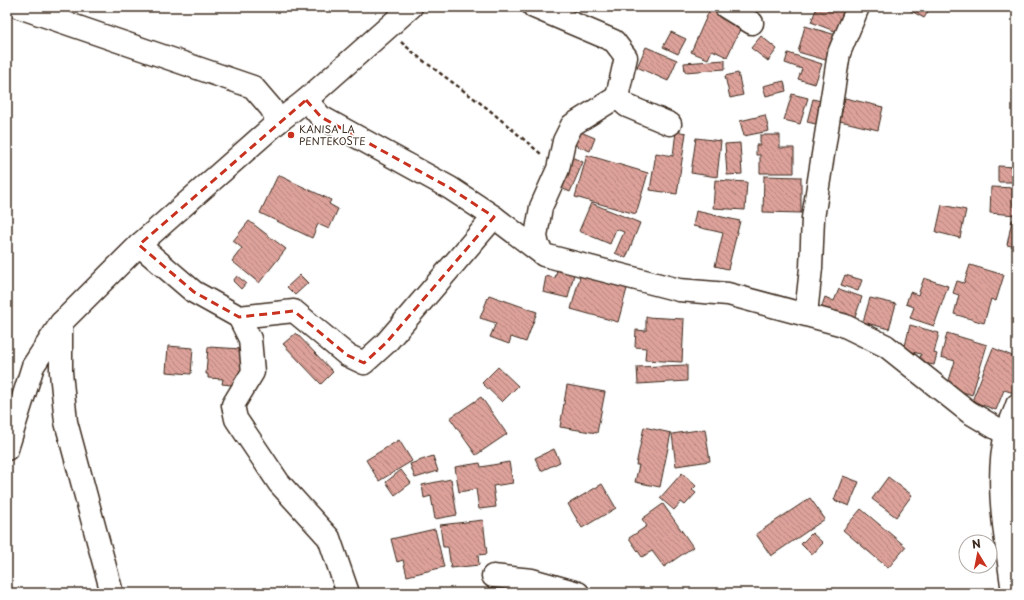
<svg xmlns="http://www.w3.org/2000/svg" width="1024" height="600" viewBox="0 0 1024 600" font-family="'Playpen Sans',sans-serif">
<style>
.building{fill:url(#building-back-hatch);stroke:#3b2a1e}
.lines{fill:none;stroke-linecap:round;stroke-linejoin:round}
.minor-casing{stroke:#3b2a1e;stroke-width:25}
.path{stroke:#3b2a1e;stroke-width:2.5;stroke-dasharray:4 3;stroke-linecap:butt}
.minor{stroke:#fff;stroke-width:22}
.marked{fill:none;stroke:#c8321e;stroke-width:3;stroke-dasharray:8 5;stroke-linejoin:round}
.poi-dot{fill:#c8321e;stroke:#fff;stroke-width:1.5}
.labels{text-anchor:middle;stroke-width:3.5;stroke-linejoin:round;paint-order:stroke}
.poi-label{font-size:10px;fill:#3b2a1e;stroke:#fff;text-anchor:start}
</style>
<defs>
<pattern id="building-back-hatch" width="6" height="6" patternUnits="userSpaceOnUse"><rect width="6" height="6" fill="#dca29a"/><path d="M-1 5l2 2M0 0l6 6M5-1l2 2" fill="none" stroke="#b4847d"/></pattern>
</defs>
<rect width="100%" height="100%" fill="#fff"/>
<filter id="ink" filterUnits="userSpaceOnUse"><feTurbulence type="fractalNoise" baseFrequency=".025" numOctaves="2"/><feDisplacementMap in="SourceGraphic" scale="8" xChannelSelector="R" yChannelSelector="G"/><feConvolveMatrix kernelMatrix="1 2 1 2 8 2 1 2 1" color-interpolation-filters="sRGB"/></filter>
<g filter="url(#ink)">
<g class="building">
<polygon points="817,7 842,7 845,8 837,32 811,22"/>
<polygon points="904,7 931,7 924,18"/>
<polygon points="710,9 743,23 727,57 712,50 708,59 691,52"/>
<polygon points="805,26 836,35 829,61 798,52"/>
<polygon points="671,32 686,39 678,54 663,47"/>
<polygon points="761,36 777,49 768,61 751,48"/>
<polygon points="646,47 677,60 668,81 637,67"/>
<polygon points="788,53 822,64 815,84 798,79 802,69 785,63"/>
<polygon points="725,60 725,69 685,72 684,63"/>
<polygon points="738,73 743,95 730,98 725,76"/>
<polygon points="784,81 786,91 766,96 763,86"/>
<polygon points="792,94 808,98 800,124 784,120"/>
<polygon points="845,98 883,107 878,130 840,121"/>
<polygon points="813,99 825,102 820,125 807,122"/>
<polygon points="765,115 769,131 744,136 740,121"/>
<polygon points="576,130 595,138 590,151 570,143"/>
<polygon points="676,131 686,133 677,194 650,190 656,153 673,156"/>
<polygon points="760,135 780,135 780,148 794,148 794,173 760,173 760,155 756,155 756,145 760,145"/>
<polygon points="696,138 721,141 717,177 691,173"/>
<polygon points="740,143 742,174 727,175 725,144"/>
<polygon points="587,155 648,173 636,214 575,197"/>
<polygon points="569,156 583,162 570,192 557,186"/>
<polygon points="998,166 1017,167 1017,182 998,182"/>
<polygon points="278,175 331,200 329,204 338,209 329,229 318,224 312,238 260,213"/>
<polygon points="764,176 801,177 801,213 763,212"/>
<polygon points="715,180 747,182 745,210 713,208"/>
<polygon points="991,187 1017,188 1017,215 990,213"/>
<polygon points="591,203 640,223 626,258 615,253 624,232 616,229 610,244 579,231"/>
<polygon points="942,205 966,210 960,238 936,232"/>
<polygon points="696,211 740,221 728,269 715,266 723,233 693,226"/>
<polygon points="1012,220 1017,221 1017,247 1007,245"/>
<polygon points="249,221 286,249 259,283 232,261 242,248 233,241"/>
<polygon points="970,265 1004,275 996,301 991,299 984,323 954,314 959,295 953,293 957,281 964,283"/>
<polygon points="558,266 575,270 568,298 543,292 546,276 555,278"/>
<polygon points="581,273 628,285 618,322 571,309"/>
<polygon points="300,275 308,283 295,295 287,287"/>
<polygon points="845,275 862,280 858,291 841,285"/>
<polygon points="237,276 246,283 241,289 233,281"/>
<polygon points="924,278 948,286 934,326 910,318 914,307 906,304 910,292 918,295"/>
<polygon points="839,289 862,297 853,323 820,311 825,297 834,301"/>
<polygon points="489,295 537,312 526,342 511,337 509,344 490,337 496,323 480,318"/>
<polygon points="870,298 896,304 889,329 863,322"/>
<polygon points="646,317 684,319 682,362 645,360 646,348 635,347 636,330 646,331"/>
<polygon points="910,325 939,333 934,353 937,354 934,365 919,362 921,354 904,350"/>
<polygon points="296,333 333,372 321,384 283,344"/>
<polygon points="947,333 987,345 972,395 947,387 955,361 941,357"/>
<polygon points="168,346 193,348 191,374 166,372"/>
<polygon points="208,347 243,349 240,386 222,384 223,379 208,378 208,374 206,374"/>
<polygon points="993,348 1017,358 1017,384 1014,393 1004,390 996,410 972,401"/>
<polygon points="687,365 687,381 638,384 637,367"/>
<polygon points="498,367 518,386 502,402 482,383"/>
<polygon points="567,385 605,392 597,433 560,427"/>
<polygon points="481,397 507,434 476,455 450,418"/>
<polygon points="644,427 671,433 660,487 635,482 639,465 636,465"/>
<polygon points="705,429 710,461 676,466 672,434"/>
<polygon points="399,440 412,461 379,481 366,460"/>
<polygon points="554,449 560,462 541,471 535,458"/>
<polygon points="433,456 438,471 415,478 410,464"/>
<polygon points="509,462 513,483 493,486 496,507 479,509 476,489 459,492 455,467 480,463 481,467"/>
<polygon points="401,470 411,483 395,495 386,482"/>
<polygon points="682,473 696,486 692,490 696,493 685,505 681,502 674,510 660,498"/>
<polygon points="843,476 859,482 849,506 834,500"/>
<polygon points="888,477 912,495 896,517 872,499"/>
<polygon points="451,479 457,515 435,519 431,496 424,498 422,485"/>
<polygon points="602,484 616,508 582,528 568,504"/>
<polygon points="810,498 825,519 771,556 756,534"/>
<polygon points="663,504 693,547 664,567 652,551 642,557 629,538 647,526 642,519"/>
<polygon points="861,509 906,547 888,568 843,530"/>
<polygon points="1016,515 1017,515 1017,563 1016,543"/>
<polygon points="483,520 487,554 478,555 479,565 451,568 448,547 443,547 440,525"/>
<polygon points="435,529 444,567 407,576 403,560 397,562 391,539"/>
<polygon points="812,533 823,543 812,555 801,544"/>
</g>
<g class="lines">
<g class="minor-casing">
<g id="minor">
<polyline points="19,7 253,87 271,108 278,122"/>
<polyline points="534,7 614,41 626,57 617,97 627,106 670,124"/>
<polyline points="726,7 752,23"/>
<polyline points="306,100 321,117 450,188 494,217 544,255 679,290 728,294 843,325 886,346 969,412 1006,434"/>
<polyline points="139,245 194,292 239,317 294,311 347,355 364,363 386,343 494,217"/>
<polyline points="544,255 538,246 536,236 541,207 558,169 564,141 572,125 617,97"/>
<polyline points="806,314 811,268 813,218 839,53 858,7"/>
<polyline points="239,317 250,339 253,372 233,405 236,419 279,483 329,538 348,593"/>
<polyline points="61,323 61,372 66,422 112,593"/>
<polyline points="7,449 33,366 61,323 139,245 278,122 306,100 411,7"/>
<polyline points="493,576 532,580 578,593"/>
<path d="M1013,593C1007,543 994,484 1006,434C1009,424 1014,415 1017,405"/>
</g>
</g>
<polyline class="path" points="401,42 421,59 487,108 541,154"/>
<use href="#minor" class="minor"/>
</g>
</g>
<path class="marked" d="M306,100L321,117L450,188L494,217L386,343L364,363L347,355L294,311L239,317L194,292L139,245Z"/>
<circle class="poi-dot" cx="291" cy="135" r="4"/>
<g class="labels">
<g class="poi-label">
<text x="299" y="133">KANISA LA<tspan x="299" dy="12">PENTEKOSTE</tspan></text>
</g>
</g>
<rect width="1024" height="600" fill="none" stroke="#fff" stroke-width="24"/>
<rect x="12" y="12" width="1000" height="576" fill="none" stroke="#3b2a1e" stroke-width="1.5" filter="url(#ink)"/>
<g transform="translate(978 554) rotate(350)"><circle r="19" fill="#ffffff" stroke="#b1aaa5"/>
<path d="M0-3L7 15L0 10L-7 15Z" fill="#c8321e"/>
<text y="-6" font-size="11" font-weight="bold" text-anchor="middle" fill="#3b2a1e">N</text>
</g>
</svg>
